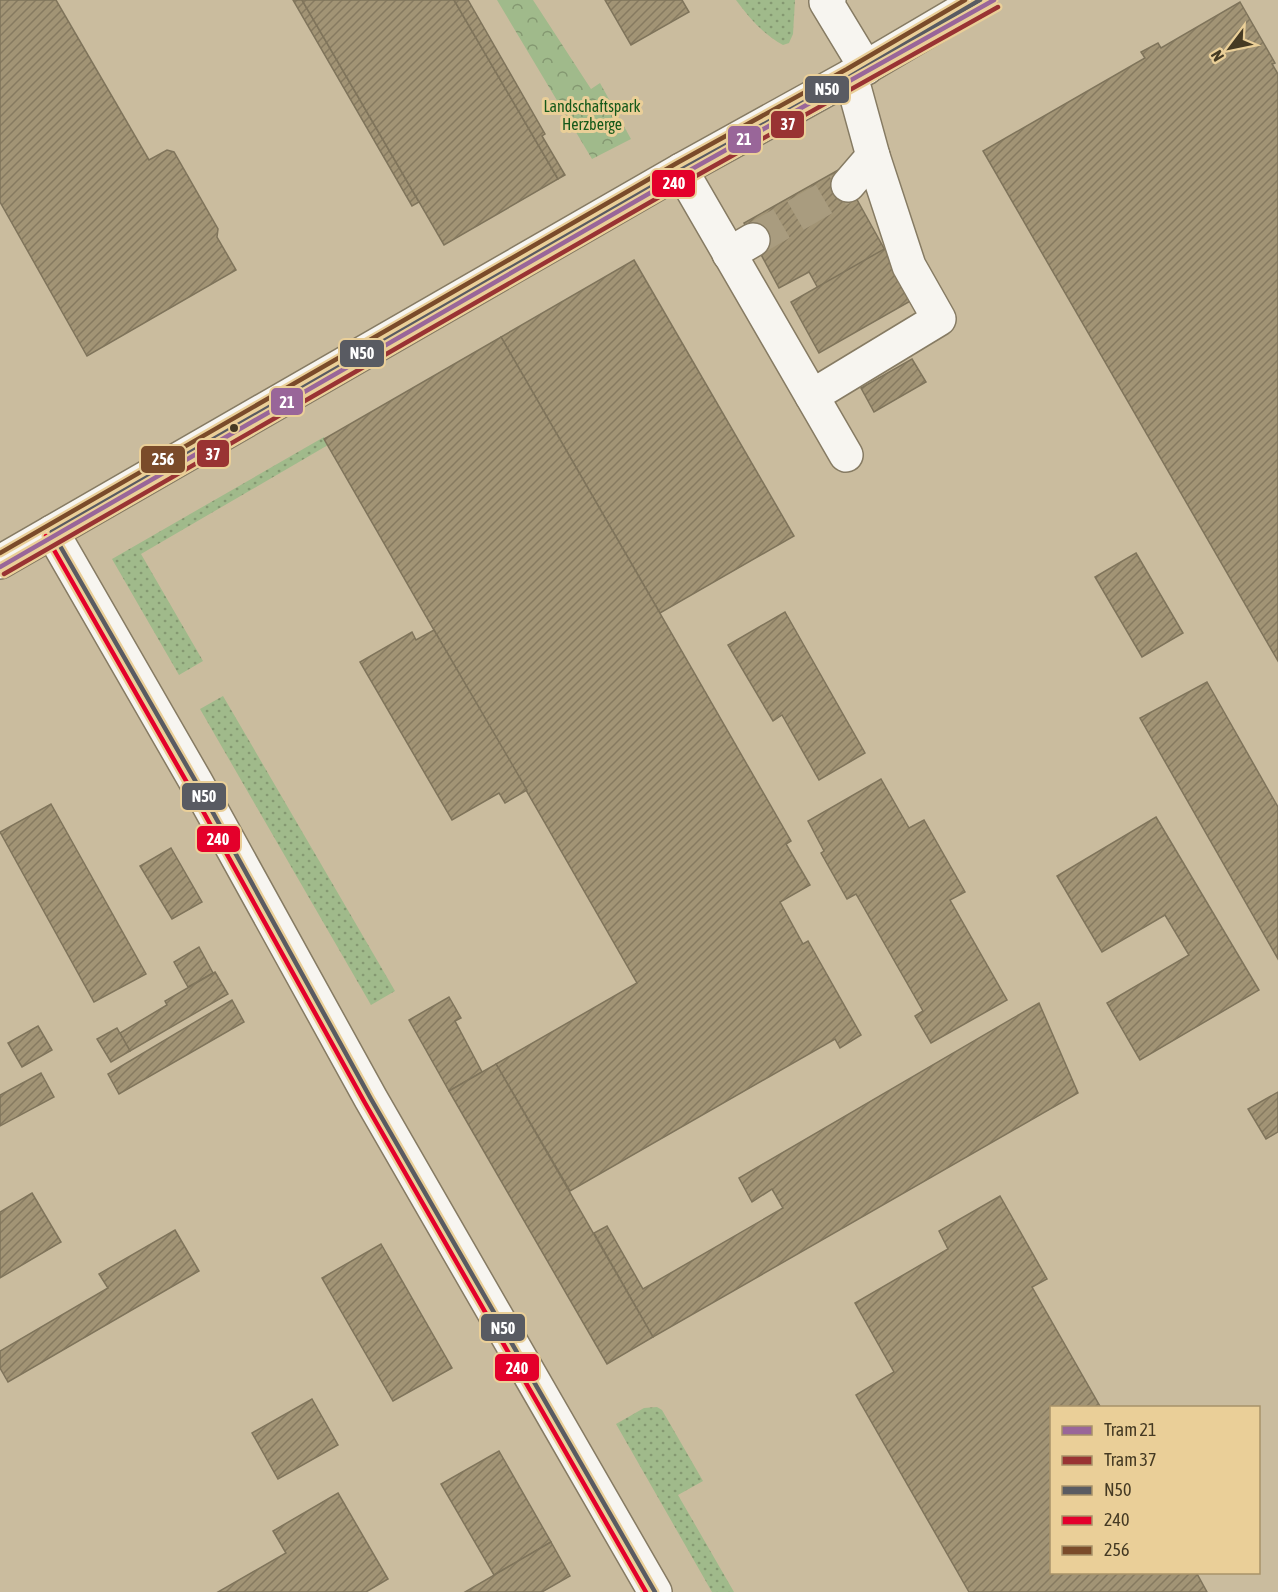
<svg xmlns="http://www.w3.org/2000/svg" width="1278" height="1592" viewBox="0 0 1278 1592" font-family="'Asap Condensed',sans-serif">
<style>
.grass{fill:url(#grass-dots)}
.park{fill:url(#park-crowns)}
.building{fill:url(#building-hatch);stroke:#7f745b;stroke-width:1.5}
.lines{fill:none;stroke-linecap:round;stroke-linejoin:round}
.minor-tunnel{stroke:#a99c7f;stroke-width:33;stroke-dasharray:33 16;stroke-linecap:butt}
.minor-casing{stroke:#867b63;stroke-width:36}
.minor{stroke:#f7f5f0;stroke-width:33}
.bus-1-casing{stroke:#eacf98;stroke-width:9}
.bus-2-casing{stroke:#eacf98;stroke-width:9}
.bus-3-casing{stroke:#eacf98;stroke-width:9}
.bus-1{stroke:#595b62;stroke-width:4.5}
.bus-2{stroke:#e4002b;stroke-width:4.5}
.bus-3{stroke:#7a4b2a;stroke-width:4.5}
.tram-1-casing{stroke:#eacf98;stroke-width:9}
.tram-2-casing{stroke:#eacf98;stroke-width:9}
.tram-1{stroke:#969;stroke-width:4.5}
.tram-2{stroke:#933;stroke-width:4.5}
.bus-dot{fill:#453a23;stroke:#eacf98;stroke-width:2}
.labels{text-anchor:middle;stroke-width:6;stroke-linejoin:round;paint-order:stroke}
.park-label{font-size:16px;fill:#15591a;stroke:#eacf98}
.line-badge{stroke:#eacf98;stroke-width:2}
.badge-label{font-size:16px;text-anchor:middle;font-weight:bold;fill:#fff}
</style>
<defs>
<pattern id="grass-dots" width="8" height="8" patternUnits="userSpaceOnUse" patternTransform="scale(1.5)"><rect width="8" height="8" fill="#a0ba8b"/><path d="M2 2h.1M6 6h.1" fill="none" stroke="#849871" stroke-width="1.8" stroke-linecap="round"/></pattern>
<pattern id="park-crowns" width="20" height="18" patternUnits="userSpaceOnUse" patternTransform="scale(1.5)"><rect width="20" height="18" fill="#a0ba8b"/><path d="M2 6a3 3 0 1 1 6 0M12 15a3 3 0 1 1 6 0" fill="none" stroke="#849871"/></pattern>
<pattern id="building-hatch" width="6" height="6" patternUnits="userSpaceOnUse" patternTransform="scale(1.5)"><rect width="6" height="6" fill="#a29475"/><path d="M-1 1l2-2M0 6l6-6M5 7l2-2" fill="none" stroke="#867a60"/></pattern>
</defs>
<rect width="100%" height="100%" fill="#cabc9e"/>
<g class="grass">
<path d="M736,0H795L793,34L789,43L783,45C763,34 749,18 736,0Z"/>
<polygon points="324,437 328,445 141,554 203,661 179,675 112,559"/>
<polygon points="223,696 395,991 371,1005 200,709"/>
<polygon points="657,1407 662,1410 703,1481 678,1495 734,1592 712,1592 616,1424 644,1408"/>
</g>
<polygon class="park" points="497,0 533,0 591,89 600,83 631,139 592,159"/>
<g class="building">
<polygon points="0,0 56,0 149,160 167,150 174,152 218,229 217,237 236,270 87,356 0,202"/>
<polygon points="293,0 302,0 419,202 412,206"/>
<polygon points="302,0 454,0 558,179 444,245"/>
<polygon points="454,0 468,0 545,134 542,136 565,175 558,179"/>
<polygon points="605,0 682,0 689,12 631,45"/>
<polygon points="1240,2 1275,63 1272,64 1278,74 1278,661 983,151 1145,58 1141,52 1158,43 1161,48"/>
<polygon points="840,169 886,252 819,290 809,272 779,288 744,223"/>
<polygon points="886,248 914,299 819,353 791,302"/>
<polygon points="634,260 794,536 660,613 501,337"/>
<polygon points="501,337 791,841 786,844 810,885 780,902 803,944 808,941 861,1035 840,1048 835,1039 570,1191 496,1064 637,983 324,439"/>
<polygon points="912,359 926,382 874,412 861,388"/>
<polygon points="1136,553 1183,633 1142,657 1095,577"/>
<polygon points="785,612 865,753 819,780 782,715 773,721 728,645"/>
<polygon points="434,630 527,790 505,803 499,793 452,820 360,662 412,632 416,640"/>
<polygon points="1207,682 1278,807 1278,959 1140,718"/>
<polygon points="881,779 909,828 924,820 965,892 950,900 1007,1000 931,1043 915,1016 923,1011 856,894 847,899 821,853 824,851 808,821"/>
<polygon points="51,804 146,974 94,1002 0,832"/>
<polygon points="1156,817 1259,990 1140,1060 1107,1003 1189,955 1165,915 1102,952 1057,876"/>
<polygon points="171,848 202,902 172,919 140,866"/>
<polygon points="199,947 213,973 188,987 174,962"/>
<polygon points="215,972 228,994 130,1051 120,1033 167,1005 165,1001"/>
<polygon points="449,997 461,1018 455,1021 482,1072 449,1091 409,1020"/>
<polygon points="232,1000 244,1022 119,1094 108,1074"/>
<polygon points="1039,1003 1078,1093 653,1337 594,1233 607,1226 643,1289 783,1208 772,1189 752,1202 739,1178"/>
<polygon points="38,1026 52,1050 22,1067 8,1043"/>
<polygon points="117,1028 130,1051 111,1062 97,1039"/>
<polygon points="496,1064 653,1337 607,1364 449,1091"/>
<polygon points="41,1073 54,1097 0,1126 0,1095"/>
<polygon points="1278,1092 1278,1132 1266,1139 1248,1109"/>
<polygon points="32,1193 61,1242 0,1278 0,1212"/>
<polygon points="1000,1196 1047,1279 1032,1287 1101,1408 1052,1408 1052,1572 1196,1572 1207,1592 969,1592 856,1395 894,1372 855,1303 948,1249 939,1231"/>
<polygon points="175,1230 199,1271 8,1382 0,1368 0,1351 108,1288 99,1274"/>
<polygon points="381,1244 452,1368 393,1401 322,1278"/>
<polygon points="312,1399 338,1445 278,1479 252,1433"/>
<polygon points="499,1451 551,1542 494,1575 441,1484"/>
<polygon points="338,1493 388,1579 366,1592 218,1592 286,1553 273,1531"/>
<polygon points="551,1542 570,1576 542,1592 465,1592"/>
</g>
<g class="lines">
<polyline class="minor-tunnel" points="753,240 848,185"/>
<g class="minor-casing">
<g id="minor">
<polyline points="829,0 826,2 866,68"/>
<polyline points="681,170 846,455"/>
<polyline points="848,185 873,156 851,76"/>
<polyline points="729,254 753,240"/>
<polyline points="812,396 939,319 909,266 873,156"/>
<polyline points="52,532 196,782 371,1099 655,1592"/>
<polyline points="0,562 681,170 851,76 980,0"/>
</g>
</g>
<use href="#minor" class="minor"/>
<g class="bus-1-casing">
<g id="bus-1">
<polyline points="52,532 196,782 371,1099 655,1592"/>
<polyline points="52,532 681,170 851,76 980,0"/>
</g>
</g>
<g class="bus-2-casing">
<g id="bus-2">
<polyline points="46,536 189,786 365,1103 646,1592"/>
<polyline points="56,539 685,177 855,82 984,6"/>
</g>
</g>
<g class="bus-3-casing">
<polyline id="bus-3" points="0,553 677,163 847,69 965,0"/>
</g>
<use href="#bus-1" class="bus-1"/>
<use href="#bus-2" class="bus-2"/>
<use href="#bus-3" class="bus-3"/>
<g class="tram-1-casing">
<polyline id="tram-1" points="0,567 683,174 994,0"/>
</g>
<g class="tram-2-casing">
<polyline id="tram-2" points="4,574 687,181 998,7"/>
</g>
<use href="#tram-1" class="tram-1"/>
<use href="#tram-2" class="tram-2"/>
</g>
<circle class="bus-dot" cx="234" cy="428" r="5"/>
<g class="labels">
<g class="park-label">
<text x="592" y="112">Landschaftspark<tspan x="592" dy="18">Herzberge</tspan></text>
</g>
</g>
<g class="line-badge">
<rect x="804" y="75" width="46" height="29" rx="6" fill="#595b62"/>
<rect x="770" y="110" width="35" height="29" rx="6" fill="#933"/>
<rect x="727" y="125" width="35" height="29" rx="6" fill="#969"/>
<rect x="651" y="169" width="45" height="29" rx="6" fill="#e4002b"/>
<rect x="339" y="339" width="46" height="29" rx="6" fill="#595b62"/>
<rect x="270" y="387" width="34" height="29" rx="6" fill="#969"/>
<rect x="196" y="439" width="34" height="29" rx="6" fill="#933"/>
<rect x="140" y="445" width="46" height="29" rx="6" fill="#7a4b2a"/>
<rect x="181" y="782" width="46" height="29" rx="6" fill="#595b62"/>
<rect x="196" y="825" width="45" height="28" rx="6" fill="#e4002b"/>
<rect x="480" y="1313" width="46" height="29" rx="6" fill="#595b62"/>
<rect x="494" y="1353" width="46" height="29" rx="6" fill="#e4002b"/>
</g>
<g class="badge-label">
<text x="827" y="95">N50</text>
<text x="788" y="130">37</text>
<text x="744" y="145">21</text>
<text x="674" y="189">240</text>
<text x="362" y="359">N50</text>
<text x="287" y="408">21</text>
<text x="213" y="460">37</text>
<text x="163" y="465">256</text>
<text x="204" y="802">N50</text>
<text x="218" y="845">240</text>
<text x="503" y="1334">N50</text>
<text x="517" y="1374">240</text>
</g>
<rect x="1050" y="1406" width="210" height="168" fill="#eacf98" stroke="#a89369" stroke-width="1.5"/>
<rect x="1062" y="1426" width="30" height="9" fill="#996699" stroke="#a89369" stroke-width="1.5"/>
<text x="1104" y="1436" font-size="18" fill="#453a23">Tram 21</text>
<rect x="1062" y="1456" width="30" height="9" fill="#993333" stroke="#a89369" stroke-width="1.5"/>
<text x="1104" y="1466" font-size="18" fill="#453a23">Tram 37</text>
<rect x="1062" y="1486" width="30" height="9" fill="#595b62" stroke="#a89369" stroke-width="1.5"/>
<text x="1104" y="1496" font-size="18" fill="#453a23">N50</text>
<rect x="1062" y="1516" width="30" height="9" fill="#e4002b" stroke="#a89369" stroke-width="1.5"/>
<text x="1104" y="1526" font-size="18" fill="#453a23">240</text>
<rect x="1062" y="1546" width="30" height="9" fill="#7a4b2a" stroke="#a89369" stroke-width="1.5"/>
<text x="1104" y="1556" font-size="18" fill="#453a23">256</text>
<g transform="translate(1230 48) rotate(238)" stroke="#eacf98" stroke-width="4.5" paint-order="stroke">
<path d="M0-4.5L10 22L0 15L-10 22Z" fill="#453a23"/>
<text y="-9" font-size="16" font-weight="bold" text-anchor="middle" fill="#453a23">N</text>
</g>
</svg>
